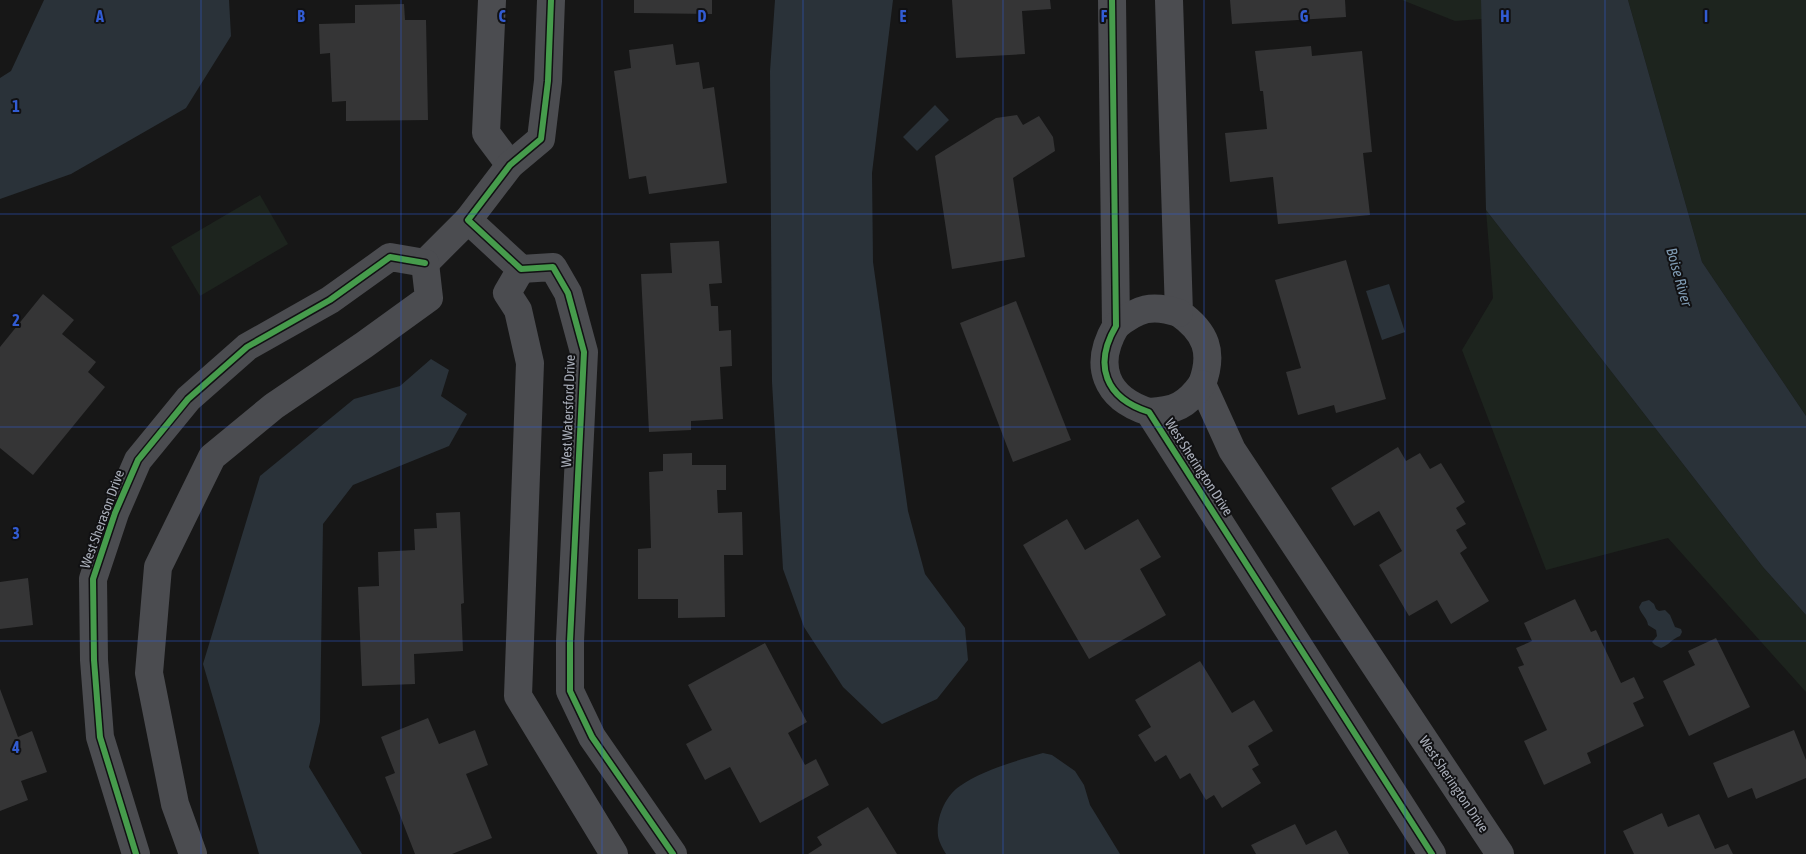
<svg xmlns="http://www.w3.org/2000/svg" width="1806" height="854" viewBox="0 0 1806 854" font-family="'Asap Condensed',sans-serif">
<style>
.green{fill:#1d241e}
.water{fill:#2a3239}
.building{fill:#353536}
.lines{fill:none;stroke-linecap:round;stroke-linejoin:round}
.minor{stroke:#4b4c50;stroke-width:28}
.cycleway-casing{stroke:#111113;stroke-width:9}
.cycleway{stroke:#469c4c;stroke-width:6}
.grid{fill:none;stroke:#325cd3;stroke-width:1;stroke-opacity:0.55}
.labels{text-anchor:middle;stroke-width:4;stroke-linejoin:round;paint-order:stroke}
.street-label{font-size:14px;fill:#a8adb8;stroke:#111113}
.water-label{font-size:15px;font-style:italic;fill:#7f9bb3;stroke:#111113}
.grid-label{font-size:16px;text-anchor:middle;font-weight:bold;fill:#325cd3;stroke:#111113;stroke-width:4;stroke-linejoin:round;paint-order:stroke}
</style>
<rect width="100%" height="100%" fill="#171717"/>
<g class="green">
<polygon points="1402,0 1481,0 1482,19 1455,21"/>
<polygon points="1628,0 1806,0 1806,416 1702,262"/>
<polygon points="260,195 288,244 200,296 171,247"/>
<polygon points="1486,210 1763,567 1806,615 1806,692 1668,538 1546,570 1462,350 1493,298"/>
</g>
<g class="water">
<polygon points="44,0 229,0 231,36 186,108 71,174 0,199 0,78 11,71"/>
<polygon points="775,0 893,0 872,173 873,262 908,511 925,574 965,628 968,660 937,699 882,724 843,687 804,627 783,569 772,382 770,71"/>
<polygon points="1481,0 1628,0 1702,262 1806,416 1806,615 1763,567 1486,210"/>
<polygon points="935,105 949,120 917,151 903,137"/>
<polygon points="1389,284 1405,332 1382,340 1366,291"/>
<polygon points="431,359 449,370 441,396 467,414 449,446 353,485 323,524 320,722 309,767 362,854 259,854 203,664 260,476 354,399 400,386"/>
<path d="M1649,600L1654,604L1656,609L1659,611L1665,610L1670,615L1675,627L1681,629L1682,632L1680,636C1672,639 1669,645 1661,648L1655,645L1652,642L1657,636L1656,630L1648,625C1647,617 1641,615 1639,607L1642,602Z"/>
<path d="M1043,753L1052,755L1075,771L1084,785L1090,805L1120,854H946C943,849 939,842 938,836C936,818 945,796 960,786C981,771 1018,760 1043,753Z"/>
</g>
<g class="building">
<polygon points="634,0 712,0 712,14 634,13"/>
<polygon points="952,0 1050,0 1051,9 1022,11 1025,54 956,58"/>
<polygon points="1230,0 1345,0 1346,17 1232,24"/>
<polygon points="404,4 405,20 426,20 428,120 346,121 346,101 332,102 330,53 320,54 319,24 355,23 355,5"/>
<polygon points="673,44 676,65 699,62 703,89 714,87 727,183 649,194 646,176 629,179 614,71 631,68 629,50"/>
<polygon points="1311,46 1312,56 1362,51 1372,152 1363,153 1370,215 1278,224 1273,177 1230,182 1225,133 1267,129 1263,91 1260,91 1255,51"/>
<polygon points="1017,115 1023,125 1039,116 1053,137 1055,151 1013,178 1025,257 952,269 935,156 996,118"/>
<polygon points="719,241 722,283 709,284 711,306 718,306 719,331 731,330 732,366 720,367 723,419 691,421 691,430 649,432 641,274 672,273 670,243"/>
<polygon points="1346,260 1386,399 1336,413 1334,405 1298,415 1286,372 1301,368 1275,280"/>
<polygon points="43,294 74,320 62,334 96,362 88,372 105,387 33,475 0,448 0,347"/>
<polygon points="1016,301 1071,440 1013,462 960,323"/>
<polygon points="1398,447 1406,461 1420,453 1430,469 1441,463 1465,502 1456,508 1466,524 1456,530 1467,548 1460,553 1489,601 1451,624 1437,600 1409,616 1379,565 1402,551 1379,511 1354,526 1331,488"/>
<polygon points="692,453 692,465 726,465 726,490 717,490 718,513 742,512 743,555 724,555 725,617 678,618 678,599 638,599 638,549 651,548 649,472 663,471 663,454"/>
<polygon points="460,512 464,603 461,604 463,651 414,654 415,684 362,686 358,587 379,586 378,552 415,550 414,529 437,528 436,513"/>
<polygon points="1067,519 1085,550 1138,519 1161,557 1140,569 1166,615 1089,659 1023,545"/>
<polygon points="28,578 33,625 0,629 0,582"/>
<polygon points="1575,599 1591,632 1596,630 1621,683 1634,677 1644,698 1633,703 1644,726 1587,753 1591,763 1544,785 1524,741 1547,730 1518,667 1524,665 1516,648 1532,641 1524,623"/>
<polygon points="1716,638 1750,707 1689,736 1663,681 1695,665 1688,651"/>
<polygon points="765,643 807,722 788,733 805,765 816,759 829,785 760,823 730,767 705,780 686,744 712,730 688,685"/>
<polygon points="1200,661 1232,713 1254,700 1273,731 1248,746 1259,765 1252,769 1261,783 1222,808 1214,795 1206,800 1190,773 1180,779 1166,755 1155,762 1138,735 1151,727 1135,700"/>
<polygon points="0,689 18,737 32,731 47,772 21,781 28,800 0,811"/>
<polygon points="428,718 439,744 475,730 488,765 466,774 492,838 452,854 415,854 385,777 395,773 381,737"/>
<polygon points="1794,730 1806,760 1806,778 1756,799 1752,788 1728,798 1713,763"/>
<polygon points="868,807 897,854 808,854 822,845 817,837"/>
<polygon points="1662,813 1668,827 1699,814 1715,849 1728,844 1733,854 1634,854 1623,831"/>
<polygon points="1295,824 1306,845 1336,830 1349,854 1256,854 1251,845"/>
</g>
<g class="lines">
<g class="minor">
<polyline points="492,0 486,133 510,165"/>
<polyline points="551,0 548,81 541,139 510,165 468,220 521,269 553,267 568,293 584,352 570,641 570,691 592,737 673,854"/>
<path d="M1112,0L1116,326C1093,365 1105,398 1149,412L1432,854"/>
<path d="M1169,0L1179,313C1206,332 1214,352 1202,384L1232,450L1500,854"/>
<polyline points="425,263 468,220"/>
<polyline points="521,269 507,293 518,310 530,363 518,696 614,854"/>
<path d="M1116,326C1138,308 1152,304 1179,313"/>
<path d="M1149,412C1175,411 1187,405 1202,384"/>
<polyline points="136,854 100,737 94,660 93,579 115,513 138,460 188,399 247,347 330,300 390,257 425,263"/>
<polyline points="193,854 175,804 149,673 158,567 212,457 274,406 364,345 429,298 425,263"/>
</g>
<g class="cycleway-casing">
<g id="cycleway">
<polyline points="551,0 548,81 541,139 510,165 468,220 521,269 553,267 568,293 584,352 570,641 570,691 592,737 673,854"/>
<path d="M1112,0L1116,326C1093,365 1105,398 1149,412L1432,854"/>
<polyline points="136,854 100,737 94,660 93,579 115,513 138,460 188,399 247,347 330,300 390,257 425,263"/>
</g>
</g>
<use href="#cycleway" class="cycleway"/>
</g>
<path class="grid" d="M201,0V854M401,0V854M602,0V854M803,0V854M1003,0V854M1204,0V854M1405,0V854M1605,0V854M0,214H1806M0,427H1806M0,641H1806"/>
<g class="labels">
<g class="street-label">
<text transform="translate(568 411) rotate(-88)" y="5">West Watersford Drive</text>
<text transform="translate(1199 467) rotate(57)" y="5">West Sherington Drive</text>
<text transform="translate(102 519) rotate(-70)" y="5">West Sherason Drive</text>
<text transform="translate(1454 784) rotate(56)" y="5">West Sherington Drive</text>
</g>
<g class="water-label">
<text transform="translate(1679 277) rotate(74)" y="5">Boise River</text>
</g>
</g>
<g class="grid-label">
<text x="100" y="22">A</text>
<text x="301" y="22">B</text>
<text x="502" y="22">C</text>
<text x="702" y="22">D</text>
<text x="903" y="22">E</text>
<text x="1104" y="22">F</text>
<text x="1304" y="22">G</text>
<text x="1505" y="22">H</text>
<text x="1706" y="22">I</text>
<text x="16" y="112">1</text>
<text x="16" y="326">2</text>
<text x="16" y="539">3</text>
<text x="16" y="753">4</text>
</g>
</svg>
